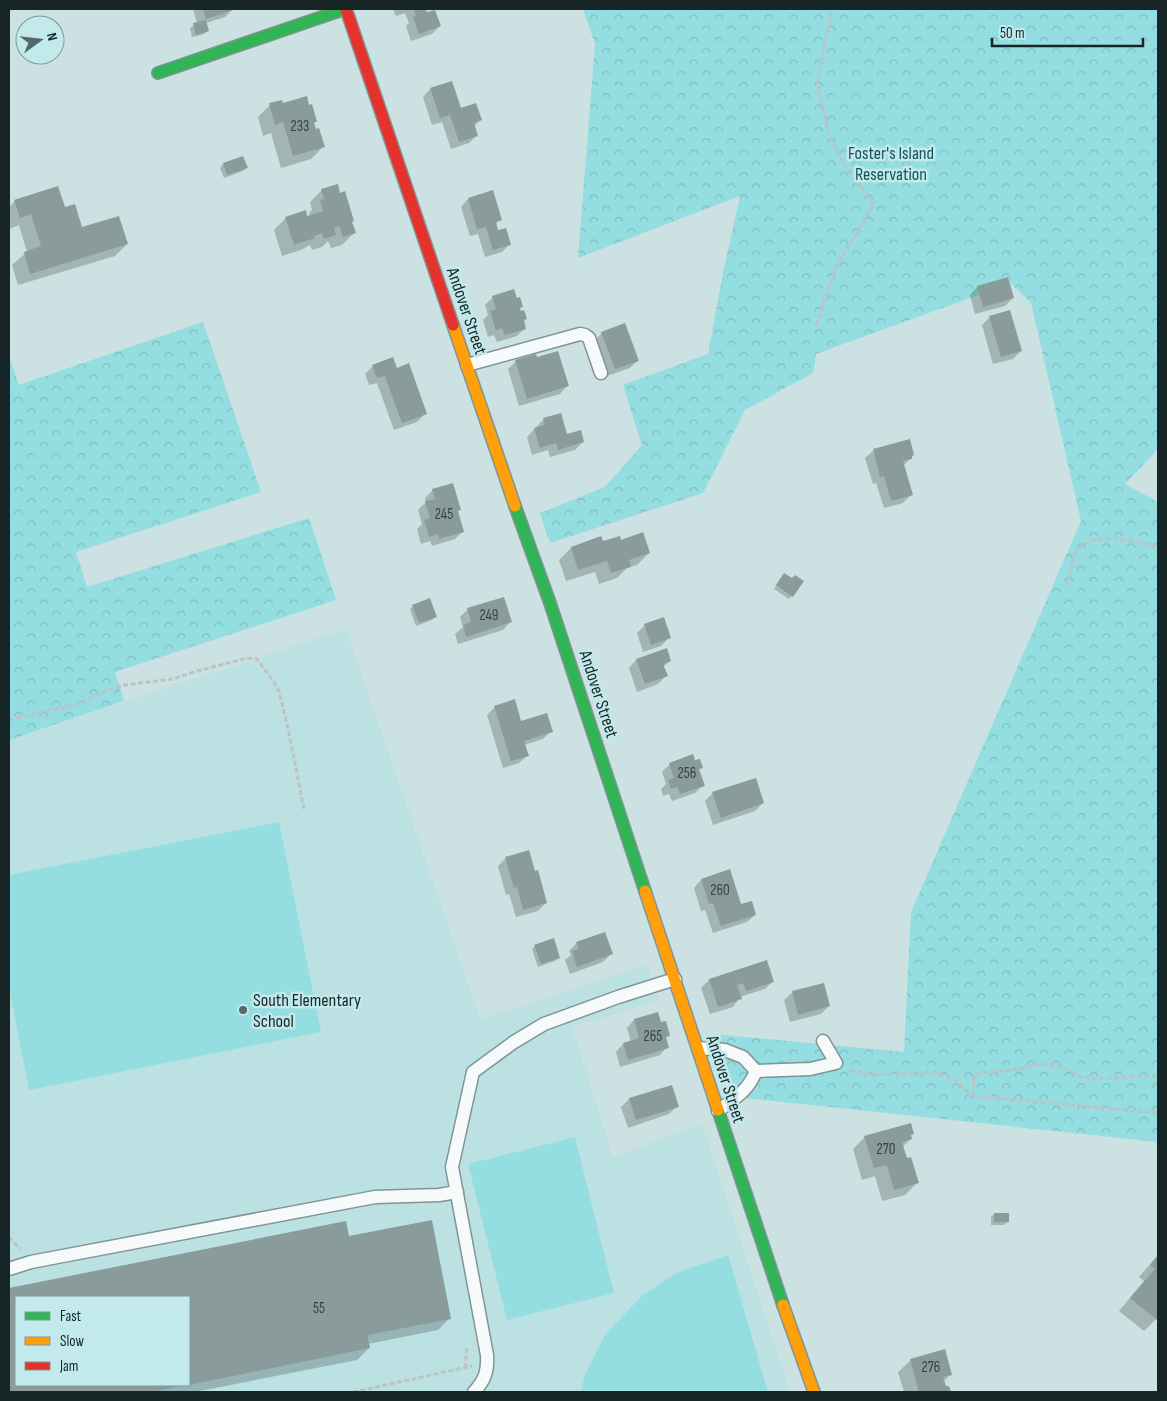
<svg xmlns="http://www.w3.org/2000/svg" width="1167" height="1401" viewBox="0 0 1167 1401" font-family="'Sofia Sans Condensed',sans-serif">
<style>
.built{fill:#bce1e3;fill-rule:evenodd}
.park{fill:url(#park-crowns)}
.pitch{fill:#94dde1}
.shadow{fill:#0003;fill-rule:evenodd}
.building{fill:#8a9b9c}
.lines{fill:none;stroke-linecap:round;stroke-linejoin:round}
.lane-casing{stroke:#839394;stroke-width:15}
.fast-casing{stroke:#839394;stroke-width:14}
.slow-casing{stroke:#839394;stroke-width:14}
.jam-casing{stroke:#839394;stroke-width:14}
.path{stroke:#bdc3c4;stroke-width:3;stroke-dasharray:5 2.5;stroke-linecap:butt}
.lane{stroke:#f7fafb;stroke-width:12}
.fast{stroke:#30b455;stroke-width:11}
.slow{stroke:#ff9f0a;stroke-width:11}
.jam{stroke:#e5322d;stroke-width:11}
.poi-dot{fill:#566768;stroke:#c2e9eb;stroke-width:2}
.labels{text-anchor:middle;stroke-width:5;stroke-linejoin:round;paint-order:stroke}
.number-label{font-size:15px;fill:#344244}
.park-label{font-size:18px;fill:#165457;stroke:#c2e9eb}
.street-label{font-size:18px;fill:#172526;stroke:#c2e9eb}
.poi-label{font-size:18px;fill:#172526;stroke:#c2e9eb;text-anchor:start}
</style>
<defs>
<pattern id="park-crowns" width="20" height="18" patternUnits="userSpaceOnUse" patternTransform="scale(1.25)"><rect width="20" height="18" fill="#94dde1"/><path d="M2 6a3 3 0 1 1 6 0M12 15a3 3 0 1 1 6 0" fill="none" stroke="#7fbec1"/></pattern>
</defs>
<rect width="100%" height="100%" fill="#cbe1e2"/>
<path class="built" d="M346,629L480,1019L647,965L659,1000L572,1027L613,1157L702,1124L790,1392H9V740ZM16,1297H189V1385H16Z"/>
<g class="park">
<polygon points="583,9 1158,9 1158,449 1125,484 1158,502 1158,1142 735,1097 713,1034 904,1052 911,912 1081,521 1031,303 1011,283 816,354 813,373 745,410 703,493 550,543 540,513 605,487 642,445 623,385 708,354 723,273 740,196 578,258 595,44"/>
<polygon points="203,322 261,492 76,552 87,587 309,518 336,600 115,672 124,701 9,740 9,357 19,385"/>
</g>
<g class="pitch">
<polygon points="279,822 321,1032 29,1090 9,987 9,875"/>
<polygon points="575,1137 614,1293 507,1320 468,1164"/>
<polygon points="728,1255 768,1392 581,1392 584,1377 605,1335 642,1296 678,1272"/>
</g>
<g class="shadow">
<polygon points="193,9 233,9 225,17 206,23 208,31 204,34 192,37 190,28 197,23"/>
<polygon points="393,9 424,9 426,14 440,26 432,34 411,41 406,26 409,23 405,13 396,16"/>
<polygon points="452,82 461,109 480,120 474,127 477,135 469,143 451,149 442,122 432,125 423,97 430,89"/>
<polygon points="270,105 316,121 313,124 323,147 311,159 281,168 271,133 263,136 258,117"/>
<polygon points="242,157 246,168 243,171 224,178 220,168 223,164"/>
<polygon points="322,190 351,223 354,233 342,245 331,248 328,241 322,247 312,250 310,245 301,250 282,256 274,230 286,218 310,216 309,213 312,210 310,202"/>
<polygon points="468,199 500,219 495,225 498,232 510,244 502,252 485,257 478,234 470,236 461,207"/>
<polygon points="15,201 64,209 82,229 127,244 115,256 18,285 12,265 27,252 19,225 9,229 9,207"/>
<polygon points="977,287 1013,298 1005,306 975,314 970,295"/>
<polygon points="493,297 516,300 519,309 526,319 523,322 525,328 517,336 497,342 494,335 488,337 483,320 488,315 485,305"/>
<polygon points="990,317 1021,351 1013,359 993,364 982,325"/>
<polygon points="602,333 638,360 630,368 607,376 594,341"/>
<polygon points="516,361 567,386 560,394 519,406 508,369"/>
<polygon points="373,366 396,369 425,414 417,422 394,430 377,383 369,385 365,374"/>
<polygon points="544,419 566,435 583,442 575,450 550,457 548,450 532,455 527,437"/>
<polygon points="909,440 911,458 903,466 911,495 903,503 884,508 876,483 873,484 865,458 873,451"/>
<polygon points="433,490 457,512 463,531 455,539 432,546 430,541 421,544 417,529 422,524 418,510 426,502 425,498"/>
<polygon points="621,541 649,553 637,565 627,568 617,578 599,584 595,572 566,581 559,560 571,548"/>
<polygon points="781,578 792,596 789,599 774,589"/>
<polygon points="413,606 435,617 432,620 416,626 410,609"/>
<polygon points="468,609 510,622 503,630 458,644 455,634 463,627 460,617"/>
<polygon points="645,625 669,638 661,646 643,652 637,633"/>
<polygon points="666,650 670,661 663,667 666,676 658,684 637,692 629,668 636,660"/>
<polygon points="495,707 520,722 551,731 543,739 524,745 527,756 519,763 503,768 487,715"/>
<polygon points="695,762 702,767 698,771 703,785 695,793 672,801 669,794 663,796 661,789 666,784 662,772 670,764"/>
<polygon points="713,793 763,803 755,811 713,825 705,801"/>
<polygon points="506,858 546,903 538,911 516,917 509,894 506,895 498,866"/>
<polygon points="701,880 740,905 755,915 747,922 713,933 705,910 701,911 694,888"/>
<polygon points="577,943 611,954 603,962 570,974 565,960 571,955 569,951"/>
<polygon points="535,946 558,958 555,961 538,967 532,949"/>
<polygon points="766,961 772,982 765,989 740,997 733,1007 710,1014 701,988 709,980"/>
<polygon points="823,985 829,1006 821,1014 790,1022 784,1000 792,993"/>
<polygon points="634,1020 660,1024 668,1035 665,1039 667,1047 660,1055 620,1067 616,1052 623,1044 631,1042 627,1028"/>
<polygon points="671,1086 677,1106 669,1114 628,1128 621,1107 629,1099"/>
<polygon points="913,1134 910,1136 911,1139 902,1147 917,1183 905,1195 882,1201 875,1176 862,1180 853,1149 865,1137"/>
<polygon points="994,1214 1008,1222 1004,1225 991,1225 991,1217"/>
<path d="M345,1222L348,1238L450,1318L438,1330L368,1344L369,1348L357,1360L195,1392H9V1289ZM16,1297H189V1385H16Z"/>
<polygon points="1158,1255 1158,1321 1156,1319 1144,1331 1119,1311 1144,1281 1139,1277"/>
<polygon points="911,1360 951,1374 943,1382 945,1388 948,1387 949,1392 904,1392 898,1372"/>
</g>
<g class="building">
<polygon points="203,9 236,9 206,19"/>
<polygon points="414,9 425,9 427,12 435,10 441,26 419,34 413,17 416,16"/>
<polygon points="206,20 209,31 196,35 193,23"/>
<polygon points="452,81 461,108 476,103 482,120 474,123 478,136 459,142 450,115 440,118 430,88"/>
<polygon points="307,96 309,105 312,104 317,122 314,122 316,129 319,128 325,147 293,156 283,122 275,125 269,103 282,100 283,103"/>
<polygon points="243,156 248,168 227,175 223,163"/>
<polygon points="338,184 340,193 345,191 354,221 352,222 356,233 343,237 339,226 334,228 336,235 324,239 322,233 314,236 315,238 294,245 285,217 306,210 307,216 323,211 320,200 324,199 321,189"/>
<polygon points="58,186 65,207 75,204 82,227 119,216 128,244 30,274 24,252 41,246 31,214 20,218 14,200"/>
<polygon points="493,190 502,220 496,222 498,230 506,228 511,245 493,250 486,227 477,229 468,198"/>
<polygon points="1008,277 1014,298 983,307 977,286"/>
<polygon points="514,289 517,298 520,297 523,307 520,308 521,311 524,310 527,319 524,320 526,329 505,335 502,328 496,330 490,311 496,309 492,296"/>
<polygon points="1010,310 1022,351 1001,357 989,316"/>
<polygon points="625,323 639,361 615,369 601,332"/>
<polygon points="558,351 569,386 527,399 515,360 536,354 537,357"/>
<polygon points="393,357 397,368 409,363 427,414 402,423 385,376 377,378 372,365"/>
<polygon points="561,413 567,434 581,430 584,442 558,450 556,443 540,448 534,428 545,425 543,418"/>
<polygon points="910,439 914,455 912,456 912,459 903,461 913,495 891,501 884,476 880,477 873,449"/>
<polygon points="453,483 461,510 458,511 464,532 439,539 438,534 429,537 424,520 430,518 425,501 435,499 432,489"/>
<polygon points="643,532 650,553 629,560 631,567 611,573 607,561 578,570 571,547 601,536 603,541 620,536 621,540"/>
<polygon points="784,573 792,578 795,575 804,581 793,597 776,585"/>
<polygon points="504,597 512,622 466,637 463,625 471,622 467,608"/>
<polygon points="430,598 437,617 419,623 412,605"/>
<polygon points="664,617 671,638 651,645 644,624"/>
<polygon points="667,648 671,661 663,664 668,676 645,684 636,659"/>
<polygon points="515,699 521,721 547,713 553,732 524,741 529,756 511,761 494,706"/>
<polygon points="693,754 695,760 700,759 703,768 699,769 705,786 680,794 677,787 671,789 668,780 674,778 669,763"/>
<polygon points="756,778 764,803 721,818 712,792"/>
<polygon points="529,850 535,871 538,870 547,903 523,910 517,887 514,888 505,857"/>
<polygon points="730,869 741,904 752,901 756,915 721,926 713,903 709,904 701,879"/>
<polygon points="605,932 613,954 577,967 572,951 579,949 576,942"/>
<polygon points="554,938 560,958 541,964 534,945"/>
<polygon points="767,960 774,982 746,991 743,983 737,985 742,999 718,1007 709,979"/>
<polygon points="824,983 830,1006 798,1015 792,991"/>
<polygon points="658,1012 661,1022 666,1021 670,1036 666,1037 669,1048 628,1060 623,1043 639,1038 634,1019"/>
<polygon points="672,1085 679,1107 636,1120 629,1098"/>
<polygon points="911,1123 914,1134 911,1135 912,1139 902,1142 907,1158 911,1157 919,1183 894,1190 887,1165 874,1168 864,1136"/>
<rect x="994" y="1213" width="15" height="9"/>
<polygon points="432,1220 451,1319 367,1335 370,1348 189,1385 189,1297 16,1297 16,1385 183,1386 150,1392 9,1392 9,1288 346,1221 349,1236"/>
<polygon points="1158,1255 1158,1319 1157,1320 1130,1298 1155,1269 1150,1265"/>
<polygon points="945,1349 952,1375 943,1377 946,1386 949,1386 951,1392 919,1392 910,1359"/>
</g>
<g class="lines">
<g class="lane-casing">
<g id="lane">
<polyline points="467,365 580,334 585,335 589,338 601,373"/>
<path d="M698,1048L725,1050L743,1057L756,1071C748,1091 735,1098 718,1111"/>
<polyline points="756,1071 810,1069 836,1063 823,1041"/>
<polyline points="9,1269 31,1262 375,1197 439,1195 457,1192"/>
<path d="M474,1392C485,1380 488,1371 487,1355L452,1167L473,1072L514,1042L544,1024L618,997L675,979"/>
</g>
</g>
<g class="fast-casing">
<g id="fast">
<polyline points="158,73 345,9"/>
<polyline points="515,506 550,603 645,891"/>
<polyline points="718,1110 783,1305"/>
</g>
</g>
<g class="slow-casing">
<g id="slow">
<polyline points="453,325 515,506"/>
<polyline points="645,891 718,1110"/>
<polyline points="783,1305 814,1392"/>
</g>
</g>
<g class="jam-casing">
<polyline id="jam" points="346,9 453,325"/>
</g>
<g class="path">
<polyline points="1156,9 1158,10"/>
<polyline points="816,325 837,265 874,204 845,166 829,135 817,83 832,9"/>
<path d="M1067,585C1070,575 1071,559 1077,551C1094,529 1134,542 1158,546"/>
<polyline points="9,720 82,703 100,693 124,685 173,679 194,672 247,658 257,659 274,682 279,691 289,733 304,809"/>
<polyline points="850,1070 877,1075 937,1072 958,1082 972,1096"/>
<polyline points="973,1096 974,1076 979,1073 1014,1070 1043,1064 1065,1068 1077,1076 1097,1079 1148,1076 1158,1077"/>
<polyline points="973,1096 1158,1113"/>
<polyline points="9,1237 20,1249"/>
<polyline points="465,1368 467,1346"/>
<polyline points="353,1392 472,1366"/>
</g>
<use href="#lane" class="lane"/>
<use href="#fast" class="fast"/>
<use href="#slow" class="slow"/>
<use href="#jam" class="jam"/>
</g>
<circle class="poi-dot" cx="243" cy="1010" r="5"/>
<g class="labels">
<g class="number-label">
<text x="300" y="131">233</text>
<text x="444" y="519">245</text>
<text x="489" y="620">249</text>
<text x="687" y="778">256</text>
<text x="720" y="895">260</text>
<text x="653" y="1041">265</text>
<text x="886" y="1154">270</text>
<text x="319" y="1313">55</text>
<text x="931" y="1372">276</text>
</g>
<g class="park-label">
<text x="891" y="159">Foster's Island<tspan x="891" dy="21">Reservation</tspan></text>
</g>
<g class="street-label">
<text transform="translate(467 311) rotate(71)" y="6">Andover Street</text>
<text transform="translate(599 694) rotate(72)" y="6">Andover Street</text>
<text transform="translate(726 1079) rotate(72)" y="6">Andover Street</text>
</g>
<g class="poi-label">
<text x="253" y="1006">South Elementary<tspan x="253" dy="21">School</tspan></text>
</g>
</g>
<rect width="1167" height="1401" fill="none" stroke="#172526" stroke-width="20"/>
<rect x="15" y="1296" width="175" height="90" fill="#c2e9eb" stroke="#7e9b9c"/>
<rect x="25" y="1312" width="25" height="8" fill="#30b455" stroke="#7e9b9c"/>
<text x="60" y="1321" font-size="15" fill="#172526">Fast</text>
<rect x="25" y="1337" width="25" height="8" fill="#ff9f0a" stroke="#7e9b9c"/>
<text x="60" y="1346" font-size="15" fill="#172526">Slow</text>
<rect x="25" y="1362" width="25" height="8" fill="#e5322d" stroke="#7e9b9c"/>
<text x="60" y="1371" font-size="15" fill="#172526">Jam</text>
<g transform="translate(40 40) rotate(75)"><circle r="24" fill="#c2e9eb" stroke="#7e9b9c"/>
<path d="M0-4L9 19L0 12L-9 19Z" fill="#566768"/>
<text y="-8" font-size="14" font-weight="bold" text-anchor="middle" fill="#172526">N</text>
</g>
<path d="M992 38v8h151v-8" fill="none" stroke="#172526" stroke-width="2.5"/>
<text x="1000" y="38" font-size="15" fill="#172526" stroke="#c2e9eb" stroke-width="4" paint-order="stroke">50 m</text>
</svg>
